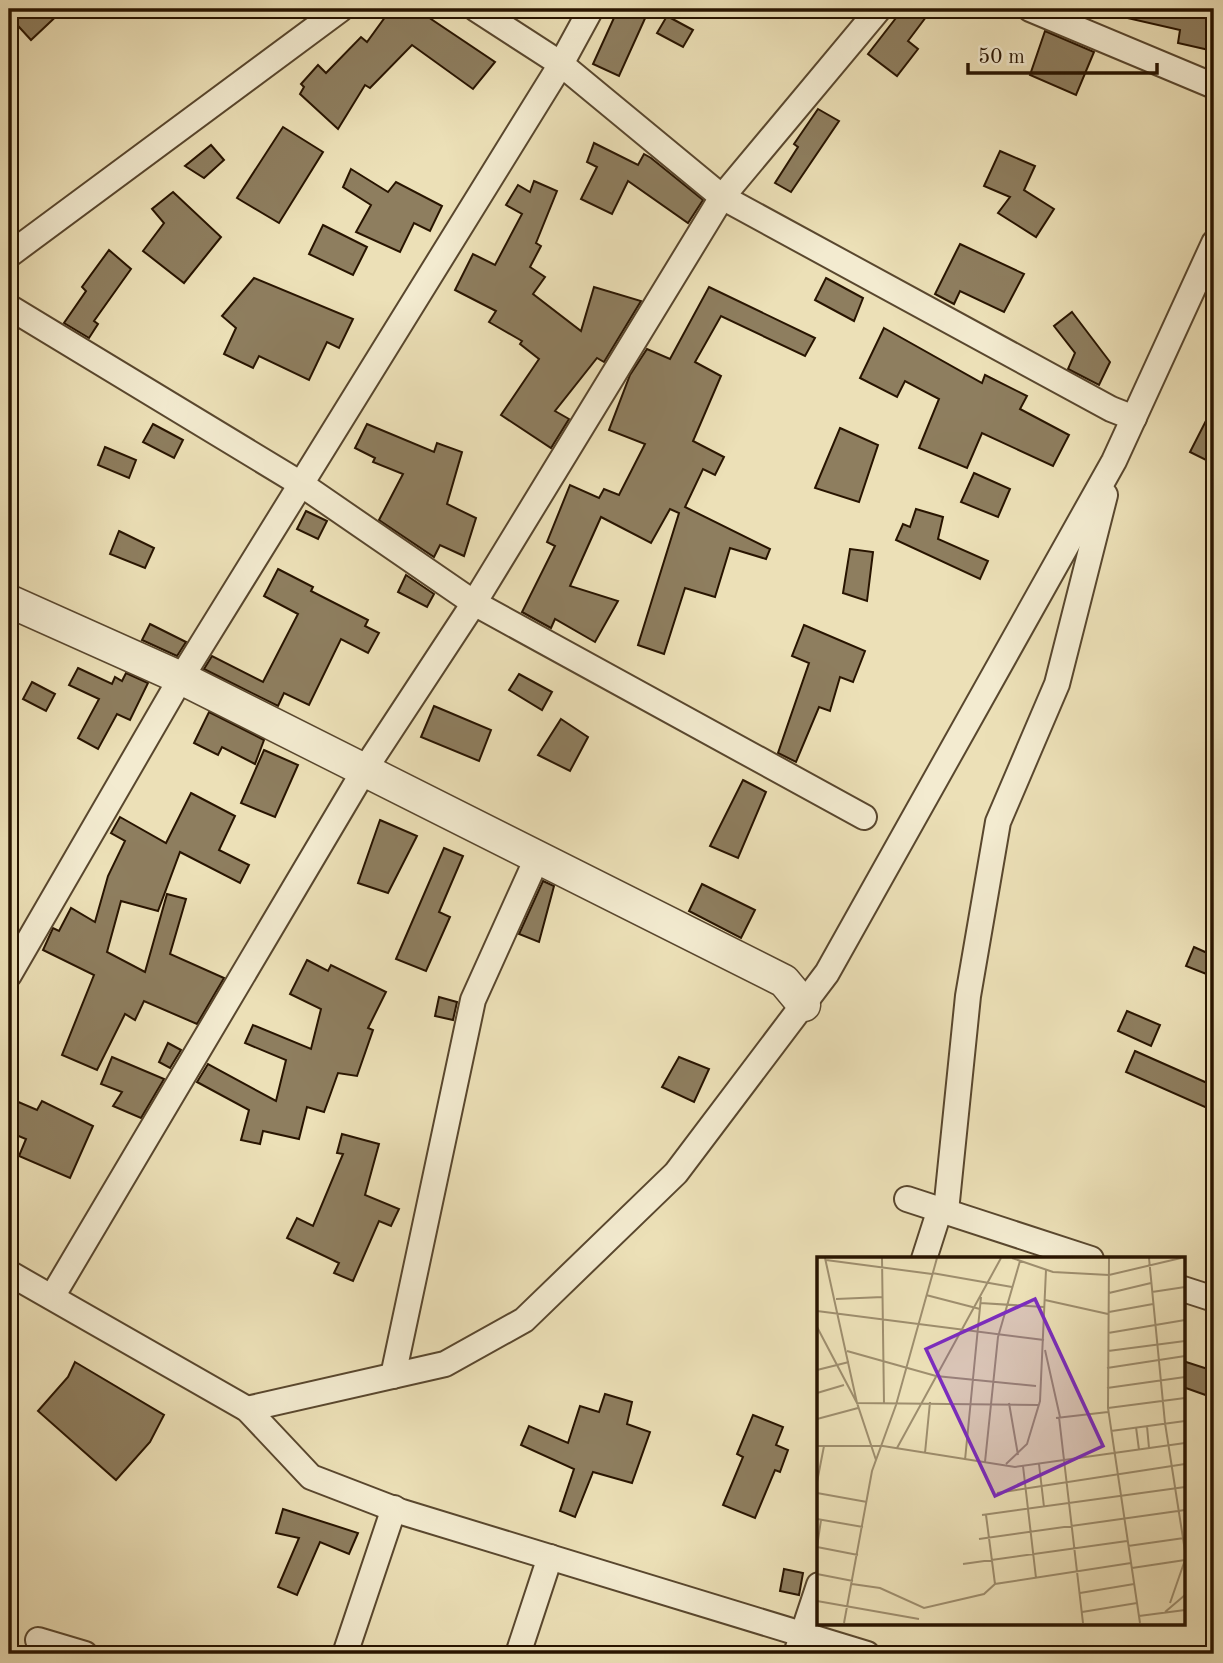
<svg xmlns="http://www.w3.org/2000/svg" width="1223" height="1663" viewBox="0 0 1223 1663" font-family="'Old Standard TT',serif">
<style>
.building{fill:#8e7e5f;stroke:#281400;stroke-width:2}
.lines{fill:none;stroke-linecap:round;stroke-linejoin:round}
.minor-casing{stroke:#59472e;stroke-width:28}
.tertiary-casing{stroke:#59472e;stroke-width:35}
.minor{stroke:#f3ebd0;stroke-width:24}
.tertiary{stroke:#f3ebd0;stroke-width:32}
.inset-road{fill:none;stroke:#9e8e6e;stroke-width:2}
.view{fill:#7b2cbf;fill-opacity:0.15;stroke:#7b2cbf;stroke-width:3.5}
.inset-edge{fill:none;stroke:#281400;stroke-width:3.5}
</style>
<rect width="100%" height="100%" fill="#ece0b7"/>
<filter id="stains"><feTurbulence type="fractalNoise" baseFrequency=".00286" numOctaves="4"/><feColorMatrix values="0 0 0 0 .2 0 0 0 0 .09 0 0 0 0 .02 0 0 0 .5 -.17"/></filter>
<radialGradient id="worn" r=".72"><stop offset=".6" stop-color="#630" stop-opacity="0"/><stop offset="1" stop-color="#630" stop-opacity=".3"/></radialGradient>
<g class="building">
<polygon points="9,9 64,9 31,40 9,16"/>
<polygon points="391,9 416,9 495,62 473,89 412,45 370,88 365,85 338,129 300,94 304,87 301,84 318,65 326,73 361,37 367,42"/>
<polygon points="618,9 634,9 647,14 619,76 593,64"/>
<polygon points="903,9 932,9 908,41 918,49 897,76 868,54"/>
<polygon points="1124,9 1175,9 1214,17 1209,50 1178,43 1180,30 1123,17"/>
<polygon points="667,16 693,30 683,47 657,33"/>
<polygon points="1045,31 1094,52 1076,95 1030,75"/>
<polygon points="818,109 839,121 791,192 775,183 798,147 794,144"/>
<polygon points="283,127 323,152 279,223 237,198"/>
<polygon points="594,143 638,165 644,154 651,158 703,200 688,223 628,181 612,214 581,199 597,167 587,162"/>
<polygon points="211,145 224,160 204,178 185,166"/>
<polygon points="1000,151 1035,166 1024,190 1054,209 1036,237 998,213 1010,197 984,186"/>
<polygon points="351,169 388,192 396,182 442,206 430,231 414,223 400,252 356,232 371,205 343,187"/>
<polygon points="534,181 557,191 536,243 541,246 530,267 545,277 533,294 581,331 594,287 641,301 604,362 597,358 555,411 569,419 551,448 501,415 539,359 520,344 522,341 489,322 496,311 455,290 473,254 495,265 522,214 506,205 518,185 530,192"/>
<polygon points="173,192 221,237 184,283 143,251 164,223 152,209"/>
<polygon points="323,225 367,247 353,275 309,254"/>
<polygon points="960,244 1024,274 1004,312 960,291 954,304 935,294"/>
<polygon points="109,250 131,269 94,321 98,324 89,338 64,323 86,291 82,287"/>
<polygon points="254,278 353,319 339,348 327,342 309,380 259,356 253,368 224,354 236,328 222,316"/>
<polygon points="826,278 863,298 854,321 815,300"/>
<polygon points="709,287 815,338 805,356 721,316 695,362 721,376 693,441 724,457 715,475 703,469 685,507 770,549 766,559 730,548 715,597 685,588 664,654 638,645 679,513 670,509 651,543 601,517 570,586 618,601 595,642 555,619 551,628 522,612 555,546 547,542 570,485 599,498 604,489 619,495 645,444 609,430 630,375 647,349 670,359"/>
<polygon points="1072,312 1110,362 1099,385 1068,369 1075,353 1054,326"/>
<polygon points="884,328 982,383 985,375 1027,396 1020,409 1069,435 1053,466 982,433 967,468 919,448 939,399 905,381 897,397 860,378"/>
<polygon points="1214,405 1214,464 1190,452"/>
<polygon points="153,424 183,440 174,458 143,442"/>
<polygon points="367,424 434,452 437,443 462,452 447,504 476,518 464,556 440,545 434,557 379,520 403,474 373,462 375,458 355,448"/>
<polygon points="840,428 878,445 859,502 815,488"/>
<polygon points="105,447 136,460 129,478 98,465"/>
<polygon points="974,473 1010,489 998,517 961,502"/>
<polygon points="916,509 943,517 938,539 988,561 980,579 896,540 903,524 910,527"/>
<polygon points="306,511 327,521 318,539 297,529"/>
<polygon points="119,531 154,548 145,568 110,554"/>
<polygon points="850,549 873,552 867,601 843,593"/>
<polygon points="278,569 313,587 311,591 368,620 365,626 379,633 368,653 341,639 309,705 284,693 278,706 204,669 212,656 263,682 298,614 264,596"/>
<polygon points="406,575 434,594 427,607 398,592"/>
<polygon points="150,624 186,642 177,656 142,640"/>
<polygon points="804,625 865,651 853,682 840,677 830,711 819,707 796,762 778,753 809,663 792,656"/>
<polygon points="78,668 112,684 115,677 122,681 126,673 148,683 130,720 117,714 98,749 78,738 99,699 69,685"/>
<polygon points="519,674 552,692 542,710 509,690"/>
<polygon points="32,682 55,694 46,711 23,699"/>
<polygon points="434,706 491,730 479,761 421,737"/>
<polygon points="209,712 264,740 255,764 222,747 218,755 194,743"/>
<polygon points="561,719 588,737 570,771 538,755"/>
<polygon points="264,750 298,765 275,817 241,803"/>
<polygon points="743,780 766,792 738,858 710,846"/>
<polygon points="191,793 235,816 219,850 249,865 240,883 180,852 158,911 121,901 107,952 145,972 167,894 186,899 170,954 224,978 197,1024 144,1001 135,1020 125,1014 97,1070 62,1055 94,975 43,950 53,928 59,931 71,908 95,922 108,876 125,841 111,833 120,817 166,843"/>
<polygon points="380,820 417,836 388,893 358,883"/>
<polygon points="444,848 463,856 439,912 450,917 426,971 396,959"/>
<polygon points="543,881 554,886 539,942 519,934"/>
<polygon points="702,884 755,910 741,938 689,911"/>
<polygon points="1194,947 1214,956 1214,977 1186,966"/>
<polygon points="307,960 328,971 331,965 386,992 368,1028 373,1030 357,1076 338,1073 324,1112 307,1107 299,1139 263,1131 260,1144 241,1140 249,1110 197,1082 208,1064 276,1101 286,1060 245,1043 253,1025 311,1049 321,1009 290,994"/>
<polygon points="439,997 457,1002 453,1020 435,1016"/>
<polygon points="1127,1011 1160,1025 1151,1046 1118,1031"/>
<polygon points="168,1043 181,1050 170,1068 159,1062"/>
<polygon points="1135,1051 1214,1086 1214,1111 1126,1072"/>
<polygon points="112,1057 164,1079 141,1118 113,1106 122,1092 101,1084"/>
<polygon points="679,1057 709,1069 694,1102 662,1087"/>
<polygon points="9,1098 37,1110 42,1101 93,1126 70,1178 19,1156 26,1139 9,1132"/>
<polygon points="342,1134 379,1144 365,1195 399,1209 391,1226 379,1221 353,1281 334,1273 339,1263 287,1238 297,1218 313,1226 343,1154 337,1153"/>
<polygon points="1183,1361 1214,1371 1214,1398 1183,1387"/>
<polygon points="75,1362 164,1415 150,1442 116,1480 38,1411 68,1377"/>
<polygon points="605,1394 632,1402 627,1424 650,1432 632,1483 593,1472 575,1517 560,1511 574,1469 521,1445 529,1426 568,1443 580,1406 599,1412"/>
<polygon points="753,1415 783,1427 776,1445 788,1450 780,1472 775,1470 755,1518 723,1505 743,1457 737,1454"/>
<polygon points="283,1509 358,1533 349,1554 320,1542 297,1595 278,1587 299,1538 276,1533"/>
<polygon points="784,1569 803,1573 799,1595 780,1591"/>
</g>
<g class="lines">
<g class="minor-casing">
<g id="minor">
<polyline points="476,9 561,64 722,197 1111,409 1134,418"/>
<polyline points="1030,9 1214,86"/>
<polyline points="9,255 341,9"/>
<polyline points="9,307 301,484 474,603 864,817"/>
<polyline points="9,975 181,678 561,64 591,9"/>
<polyline points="907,1199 1091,1259"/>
<polyline points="946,1211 968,996 998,822 1057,684 1105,495"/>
<polyline points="924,1259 940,1209"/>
<polyline points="9,1273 247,1409 311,1477 402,1512 867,1654"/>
<polyline points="1183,1289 1214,1299"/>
<polyline points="52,1297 365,769 474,603 722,197 879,9"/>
<polyline points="393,1376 473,1000 538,856"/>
<polyline points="247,1409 445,1364 524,1320 676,1173 827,973 1114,461 1214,243"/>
<polyline points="38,1640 85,1654"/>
<polyline points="345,1654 394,1508"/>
<polyline points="518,1654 550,1557"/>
<polyline points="796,1654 819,1585"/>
</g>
</g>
<g class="tertiary-casing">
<polyline id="tertiary" points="9,601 181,678 784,981 804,1005"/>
</g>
<use href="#minor" class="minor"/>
<use href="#tertiary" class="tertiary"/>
</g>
<g transform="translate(817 1257)">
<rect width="368" height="368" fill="#ece0b7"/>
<path class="inset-road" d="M8,1L40,146L222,148M65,1L67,147M195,1L236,15L292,18L364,1M292,1L291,151L323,366M332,1L348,166L368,294M9,3L115,17M115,16L195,30M335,35L368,30M292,36L334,26M109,38L163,52M19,42L66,40M228,43L291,57M163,46L227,50M0,54L227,83M292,55L336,47M0,70L40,146L59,203M291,76L368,63M228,93L243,160M30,94L119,119L219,129M291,94L368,84M290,111L368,99M0,113L32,105M290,131L368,120M0,136L27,128M192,146L201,198M291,151L368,141M242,160L266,366M239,161L291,155M0,162L41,151M330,169L332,191M319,170L322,193M294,174L368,164M0,189H66L198,210L368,186M80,191L184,1M108,196L113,145M148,203L164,40M168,205L181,80L203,4M189,207L210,187L223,144L229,13M222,207L227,250M206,209L219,321M0,225L7,189M0,236L50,245M180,236L368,207M165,258L368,230M169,258L178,327M0,262L46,270M162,282L368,253M311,289L367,281M0,290L41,298M0,290L4,263M146,307L310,284M315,311L368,303M0,317L36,324M35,327L63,331L107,351L167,337L178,327L314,306M263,336L317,327M0,344L102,362M353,346L368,303M265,355L320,346M348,355L368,338M322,359L368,353M27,366L55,214L79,148L120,1"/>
<path class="view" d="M218,42L286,189L178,239L109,92Z"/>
<rect width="368" height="368" class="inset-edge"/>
</g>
<rect width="1223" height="1663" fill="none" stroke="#ece0b7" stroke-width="35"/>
<rect x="10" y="10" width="1202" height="1642" fill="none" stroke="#281400" stroke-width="3.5"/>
<rect x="18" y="18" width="1188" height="1628" fill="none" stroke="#281400" stroke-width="2"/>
<path d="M968 63v10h189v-10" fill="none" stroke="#281400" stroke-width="3.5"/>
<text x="978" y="63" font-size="21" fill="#281400" stroke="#f3ebd0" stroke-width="5" paint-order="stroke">50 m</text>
<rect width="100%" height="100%" filter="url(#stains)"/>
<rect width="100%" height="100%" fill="url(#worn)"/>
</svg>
